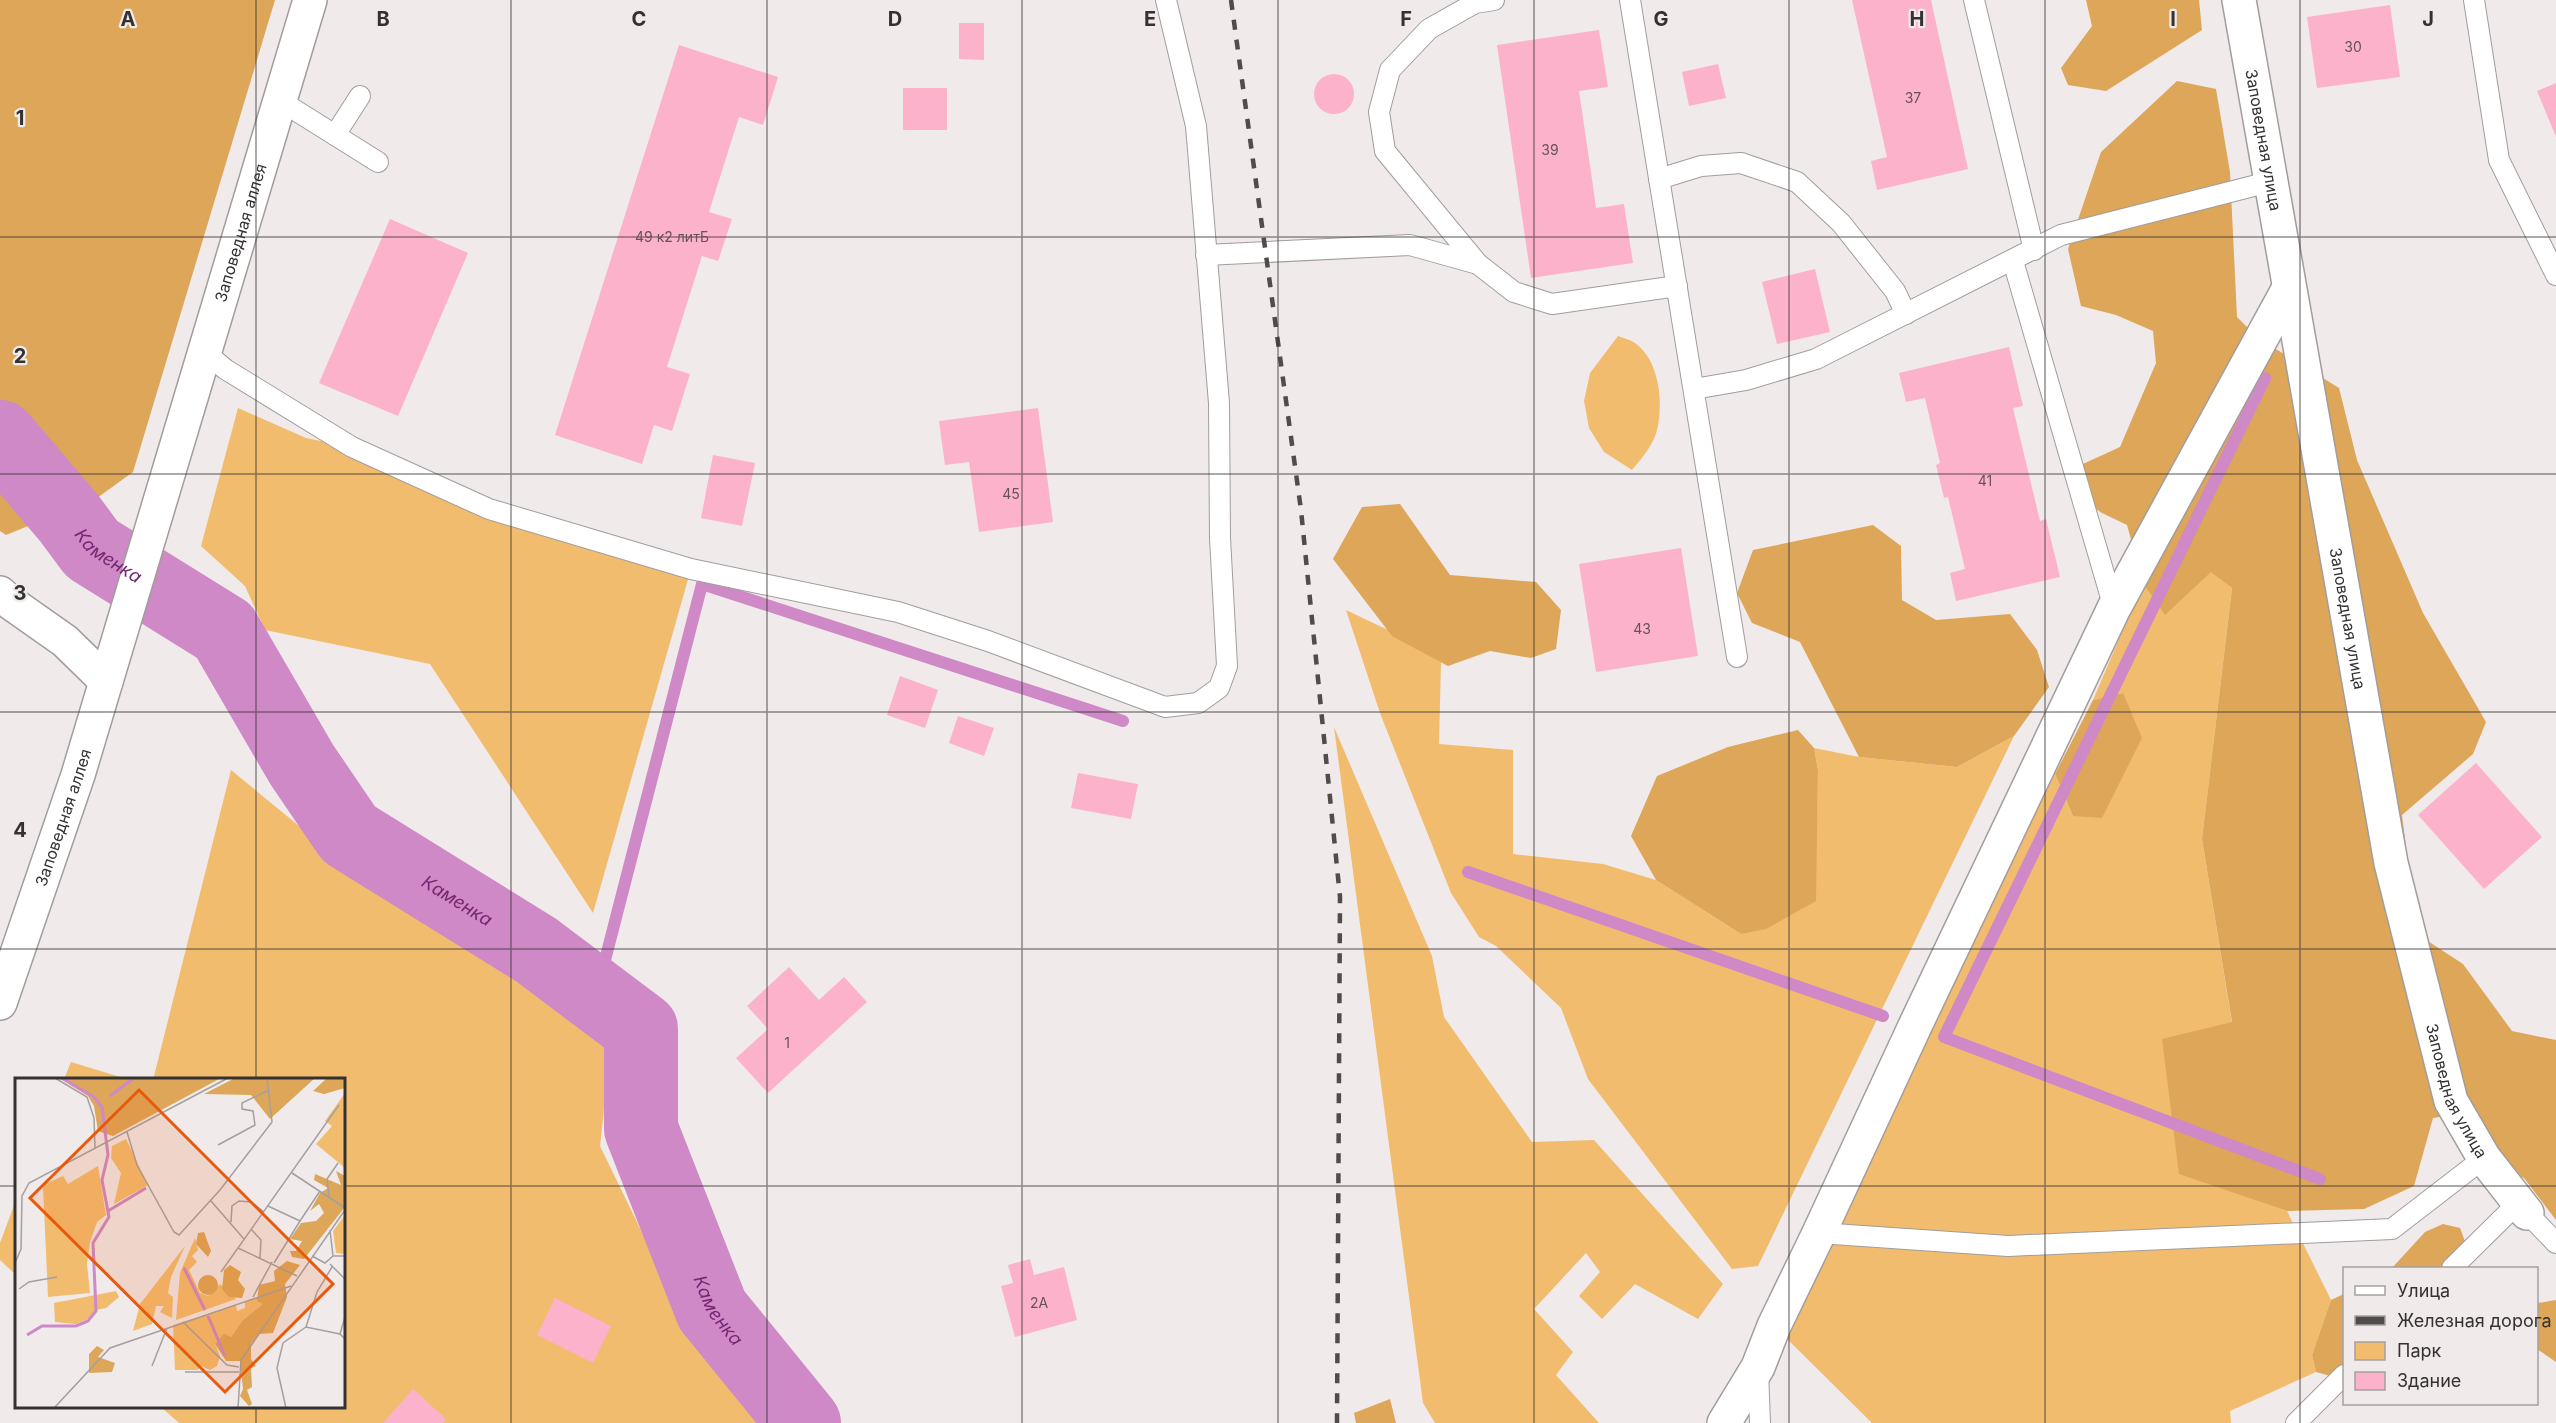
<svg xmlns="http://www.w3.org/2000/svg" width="2556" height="1423" viewBox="0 0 2556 1423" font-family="Inter,sans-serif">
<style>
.green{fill:#f2bc6f}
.forest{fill:#dda658}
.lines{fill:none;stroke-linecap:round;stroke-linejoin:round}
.stream{stroke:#ce89c6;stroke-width:12}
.river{stroke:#ce89c6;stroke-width:74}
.building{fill:#fdb2cc}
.service-casing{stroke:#a29d9c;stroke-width:22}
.minor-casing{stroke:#a29d9c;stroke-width:36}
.tertiary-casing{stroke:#a29d9c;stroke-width:36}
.service{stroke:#fff;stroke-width:20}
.minor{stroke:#fff;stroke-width:33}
.tertiary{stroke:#fff;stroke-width:33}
.rail{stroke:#4f4c4b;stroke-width:4.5;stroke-dasharray:10 10;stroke-linecap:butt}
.grid{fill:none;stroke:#343231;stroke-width:1.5;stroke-opacity:0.55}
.labels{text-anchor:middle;stroke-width:4.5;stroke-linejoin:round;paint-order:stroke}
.number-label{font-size:14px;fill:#665258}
.street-label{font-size:16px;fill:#343231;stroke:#f0eaea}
.water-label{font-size:18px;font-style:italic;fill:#762671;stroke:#f0eaea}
.inset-river{fill:none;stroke:#ce89c6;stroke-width:3}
.inset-road{fill:none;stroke:#a5a0a0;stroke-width:1.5}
.view{fill:#e8590c;fill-opacity:0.15;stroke:#e8590c;stroke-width:3}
.inset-edge{fill:none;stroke:#343231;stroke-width:3}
.grid-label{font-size:20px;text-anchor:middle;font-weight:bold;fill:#343231;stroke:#f0eaea;stroke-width:4.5;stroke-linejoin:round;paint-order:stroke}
</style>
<rect width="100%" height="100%" fill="#f0eaea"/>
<g class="green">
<path d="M1618,336C1623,338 1631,340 1635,343C1659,360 1663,400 1658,426C1655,443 1643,457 1632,470L1604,452L1589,428L1584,401L1590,373Z"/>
<polygon points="238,408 306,438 352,447 489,509 691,569 593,913 430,664 265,630 245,586 201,546"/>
<polygon points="2211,571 2232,588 2202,839 2232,1023 2179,1173 2287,1211 2331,1300 2312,1355 2316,1372 2230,1411 2231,1423 1872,1423 1774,1326 1915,1026 2055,774 2073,816 2123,693 2093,700 2143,583"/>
<polygon points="1346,610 1388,630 1441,662 1439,744 1513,750 1513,854 1603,864 1656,880 1741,934 1817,819 1818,770 1814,748 1859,757 1957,767 2014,736 1758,1266 1732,1269 1588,1079 1561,1008 1496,946 1479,937 1451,893 1380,713"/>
<polygon points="1334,727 1432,956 1444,1017 1532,1142 1594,1140 1723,1284 1698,1319 1635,1284 1602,1319 1579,1296 1600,1272 1586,1253 1534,1309 1573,1352 1556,1375 1599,1423 1435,1423 1423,1403"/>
<polygon points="231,770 326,848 528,976 611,1044 600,1146 684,1319 761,1423 179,1423 161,1407 344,1406 344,1080 153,1080"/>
<polygon points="71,1062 127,1079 64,1079"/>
<polygon points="16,1200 16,1275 0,1260 0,1243"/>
</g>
<g class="forest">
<polygon points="0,0 275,0 133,472 97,498 6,535 0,531"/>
<polygon points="2086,0 2199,0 2202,30 2106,91 2068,85 2061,68 2092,26"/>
<polygon points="2177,81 2216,89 2230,172 2237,317 2258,338 2339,388 2357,460 2423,613 2486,722 2473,754 2402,815 2417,934 2463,964 2512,1031 2556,1040 2556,1220 2524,1178 2491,1165 2452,1115 2433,1118 2414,1186 2364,1209 2287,1211 2179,1174 2162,1039 2232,1022 2202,839 2232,588 2211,572 2165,615 2143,583 2127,525 2102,513 2078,497 2072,469 2120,447 2156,363 2153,331 2116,315 2081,306 2068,249 2101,152"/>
<polygon points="1400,504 1450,575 1536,582 1561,610 1556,649 1531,658 1490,651 1448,666 1392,636 1333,559 1362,507"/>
<polygon points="1873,525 1901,546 1902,600 1936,620 2010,614 2037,650 2049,687 2014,736 1957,767 1859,757 1800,642 1752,623 1737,593 1753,550"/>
<polygon points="2123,693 2142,738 2102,818 2073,816 2055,774 2093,700"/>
<polygon points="1798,730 1814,748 1818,770 1816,901 1766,929 1741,934 1656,880 1631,836 1657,776 1728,747"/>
<polygon points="2443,1224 2460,1228 2467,1247 2446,1268 2392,1268 2425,1232"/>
<polygon points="2344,1294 2344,1367 2334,1377 2316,1372 2312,1355 2331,1300"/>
<polygon points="2556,1300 2556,1362 2537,1349 2538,1303"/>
<polygon points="1390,1399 1396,1423 1356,1423 1354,1413"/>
</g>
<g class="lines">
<g class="stream">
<polyline points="2265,378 1944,1037 2320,1179"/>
<polyline points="1468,872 1883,1016"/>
<polyline points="596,995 702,584 1123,721"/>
</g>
<path class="river" id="s1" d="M0,437L69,518L92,549L224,631L302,765L349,834L536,950L641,1029V1129L712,1310L804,1423"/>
</g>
<g class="building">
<polygon points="1852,0 1931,0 1968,169 1877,190 1871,161 1887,157"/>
<polygon points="2390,5 2400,77 2317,88 2307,17"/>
<polygon points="959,23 984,23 984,60 959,59"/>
<polygon points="1599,30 1608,87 1579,91 1594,193 1596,208 1624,204 1633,263 1531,278 1497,45"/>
<polygon points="679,45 778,77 763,125 739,117 709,212 732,219 718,261 702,256 667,367 690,374 672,431 654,425 642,464 555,435"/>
<polygon points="1718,64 1726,98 1689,106 1682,72"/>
<circle cx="1334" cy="94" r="20"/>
<polygon points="2556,83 2556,137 2537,91"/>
<rect x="903" y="88" width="44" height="42"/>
<polygon points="390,219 468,253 398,416 319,383"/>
<polygon points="1815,269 1830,332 1777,344 1762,282"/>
<polygon points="2009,347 2023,406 2013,408 2040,521 2046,519 2060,577 1956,601 1950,573 1965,569 1948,497 1944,498 1936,465 1940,463 1925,398 1906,402 1899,373"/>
<polygon points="1038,408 1053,522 979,532 969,462 945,465 939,421"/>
<polygon points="713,455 755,463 742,526 701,518"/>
<polygon points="1681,548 1698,656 1596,672 1579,564"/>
<polygon points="900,676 938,690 925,728 887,715"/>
<polygon points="958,716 994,728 984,756 949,743"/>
<polygon points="2476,763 2542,837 2484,889 2418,815"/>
<polygon points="1078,773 1138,784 1131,819 1071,808"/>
<polygon points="789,967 819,1000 844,977 867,1002 768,1093 736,1058 768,1029 747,1006"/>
<polygon points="1030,1259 1034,1275 1064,1267 1077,1320 1015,1337 1001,1286 1013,1283 1008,1265"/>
<polygon points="555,1298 611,1326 593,1363 537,1335"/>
<polygon points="413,1389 446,1419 443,1423 383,1423"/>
</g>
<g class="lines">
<g class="service-casing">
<g id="service">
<polyline points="1630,0 1737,657"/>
<polyline points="1974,0 2034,250"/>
<polyline points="2474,0 2499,160 2556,275"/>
<polyline points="279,100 378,162"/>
<polyline points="335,135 360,96"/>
<polyline points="1659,179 1701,166 1741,163 1797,182 1841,223 1895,291 1906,314"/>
<polyline points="1206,255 1410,245 1478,264 1514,292 1552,304 1677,286"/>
<polyline points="2013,261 2114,608"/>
<polyline points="1478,264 1385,151 1379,112 1390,70 1429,29 1475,3 1494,0"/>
<polyline points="205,352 225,369 352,447 489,509 691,569 898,612 988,641 1165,707 1198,703 1219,688 1227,666 1220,538 1219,403 1196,126 1166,0"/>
<polyline points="1694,389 1746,380 1816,359 2061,235 2269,182"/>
<polyline points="2527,1213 2556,1243"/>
<polyline points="1819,1233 2008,1246 2392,1229 2484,1158"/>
<polyline points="2452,1268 2519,1202"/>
<polyline points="1758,1370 1760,1423"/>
<polyline points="2296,1423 2344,1375"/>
</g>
</g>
<g class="minor-casing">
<g id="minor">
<path id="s2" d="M2239,0L2391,863L2451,1101L2484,1158L2527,1213"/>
<polyline points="0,593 11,603 65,641 106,681"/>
<polyline points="1724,1423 1758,1367 1774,1326 1819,1233 1915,1026 2114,608 2289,288"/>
</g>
</g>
<g class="tertiary-casing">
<g id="tertiary">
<path id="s3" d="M0,1003L78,775L310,0"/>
</g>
</g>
<use href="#service" class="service"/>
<use href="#minor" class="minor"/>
<use href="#tertiary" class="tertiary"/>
<polyline class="rail" points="1231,0 1301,510 1340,897 1337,1423"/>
</g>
<path class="grid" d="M256,0V1080M511,0V1423M767,0V1423M1022,0V1423M1278,0V1423M1534,0V1423M1789,0V1423M2045,0V1423M2300,0V1423M0,237H2556M0,474H2556M0,712H2556M0,949H2556M0,1186H16M344,1186H2556M256,1406V1423"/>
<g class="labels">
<g class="number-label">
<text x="2353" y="52">30</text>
<text x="1913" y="103">37</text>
<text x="1550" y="155">39</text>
<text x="672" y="242">49 к2 литБ</text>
<text x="1985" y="486">41</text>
<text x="1011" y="499">45</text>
<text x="1642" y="634">43</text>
<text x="787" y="1048">1</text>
<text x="1039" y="1308">2А</text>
</g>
<g class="street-label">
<text dy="6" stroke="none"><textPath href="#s2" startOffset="142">Заповедная улица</textPath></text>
<text dy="6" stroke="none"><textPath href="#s3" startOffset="807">Заповедная аллея</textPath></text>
<text dy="6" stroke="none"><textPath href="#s2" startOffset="628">Заповедная улица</textPath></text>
<text dy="6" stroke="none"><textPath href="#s3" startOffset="196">Заповедная аллея</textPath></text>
<text dy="6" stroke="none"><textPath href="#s2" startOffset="1114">Заповедная улица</textPath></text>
</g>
<g class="water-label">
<text dy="6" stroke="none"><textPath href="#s1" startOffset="162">Каменка</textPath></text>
<text dy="6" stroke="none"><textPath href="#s1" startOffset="666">Каменка</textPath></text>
<text dy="6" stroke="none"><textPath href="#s1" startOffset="1188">Каменка</textPath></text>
</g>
</g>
<g transform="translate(15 1078)">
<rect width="330" height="330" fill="#f0eaea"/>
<path d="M330,15V90L301,66L317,48L310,43ZM111,61L133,107L99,126L106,95L96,80L97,68ZM83,88L91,137L82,144L75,164L72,186L75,215L33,219L28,107L48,98L53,106ZM330,137V176L321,175L318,153ZM180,160L183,172L177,178L182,184L174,192L185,215L193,218L205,206L221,221L161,242L165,195ZM170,168L156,199L153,215L158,219L157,240L145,234L149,228H141L137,246L118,253L125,226ZM101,213L104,219L91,230L81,232L73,241L61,246L40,244L39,225ZM242,219L249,226L227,243L216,259L209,255L200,266L205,278L202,288L195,292L186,288L183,292H160L158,247L221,227L222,233L230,230V224Z" fill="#f2bc6f"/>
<path d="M44,0H206L98,58L83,53L79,28L73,18ZM220,0H300L255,41L236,17L189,16ZM312,0H330V10L309,16L298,13ZM321,93L330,98V129L289,181L277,179L275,173H281L287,163L275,161L286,145L301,143L309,135L304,126L295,133L305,115L313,110L299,102L300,96L326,107ZM189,154L196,173L193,179L181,166L183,155ZM272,183L285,187L270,206L272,219L258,255L244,256L236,266V281L241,288L236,290L237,309L232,312L237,326L234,328L225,318L228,311L225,283H211L200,266L209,255L216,259L227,243L248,226L242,223L244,207L260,203L259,193ZM215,187L226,194L223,202L230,211L227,220L214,219L207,211L209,192ZM183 207a10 10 0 1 1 20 0a10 10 0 1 1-20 0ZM82,268L89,272L83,279L100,285L97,294L74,295V276Z" fill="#dda658"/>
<path class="inset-river" d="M95,18L119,0M93,133L131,110M169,190L190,232M193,238L210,278M12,257L27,248H61L73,243L81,233L78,165L94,139L87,102L93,77L87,29L79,19L47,0"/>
<path class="inset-road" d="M40,0L72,19L79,40L80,71M112,54L122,87L159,154L164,157L205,112L257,44L252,0M203,67L240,47L238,33L227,31V25L254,12M277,95L330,130M314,119L312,101L323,85M196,123L229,161M253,128L285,143L305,113M216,144L217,128L224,123L236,124L249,134M236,151L246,162L245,180M315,152L318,178M223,170L282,198M297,178L310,185L318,178H330M0,185L6,171L7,118L14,105L213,0M259,185L285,143M315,186L330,201M206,194L324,27M4,211L14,204L42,199M238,219L257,184M330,239L325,256L330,261M168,244L212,287L224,289M291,249L302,214L317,189M137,288L152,250M170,294H224M40,329L95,270L276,208M63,330H104M223,330L226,282L330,132M271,330L262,290L268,265L291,249L325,256"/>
<path class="view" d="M124,12L318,206L210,314L15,120Z"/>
<rect width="330" height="330" class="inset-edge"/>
</g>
<g class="grid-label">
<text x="128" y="26">A</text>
<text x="383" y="26">B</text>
<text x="639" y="26">C</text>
<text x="895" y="26">D</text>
<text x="1150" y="26">E</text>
<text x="1406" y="26">F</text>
<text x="1661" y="26">G</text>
<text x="1917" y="26">H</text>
<text x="2173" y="26">I</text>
<text x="2428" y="26">J</text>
<text x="20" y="125">1</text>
<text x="20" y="363">2</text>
<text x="20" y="600">3</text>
<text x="20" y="837">4</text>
</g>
<rect x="2343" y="1267" width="195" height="138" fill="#f0eaea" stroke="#a5a0a0" stroke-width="1.5"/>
<rect x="2355" y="1286" width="30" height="9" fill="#ffffff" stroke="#a5a0a0" stroke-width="1.5"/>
<text x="2397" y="1297" font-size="18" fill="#343231">Улица</text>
<rect x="2355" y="1316" width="30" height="9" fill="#4f4c4b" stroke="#a5a0a0" stroke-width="1.5"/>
<text x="2397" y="1327" font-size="18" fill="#343231">Железная дорога</text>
<rect x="2355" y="1342" width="30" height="18" fill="#f2bc6f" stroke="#a5a0a0" stroke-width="1.5"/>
<text x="2397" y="1357" font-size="18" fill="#343231">Парк</text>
<rect x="2355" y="1372" width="30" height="18" fill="#fdb2cc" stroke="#a5a0a0" stroke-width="1.5"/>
<text x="2397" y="1387" font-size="18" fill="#343231">Здание</text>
</svg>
